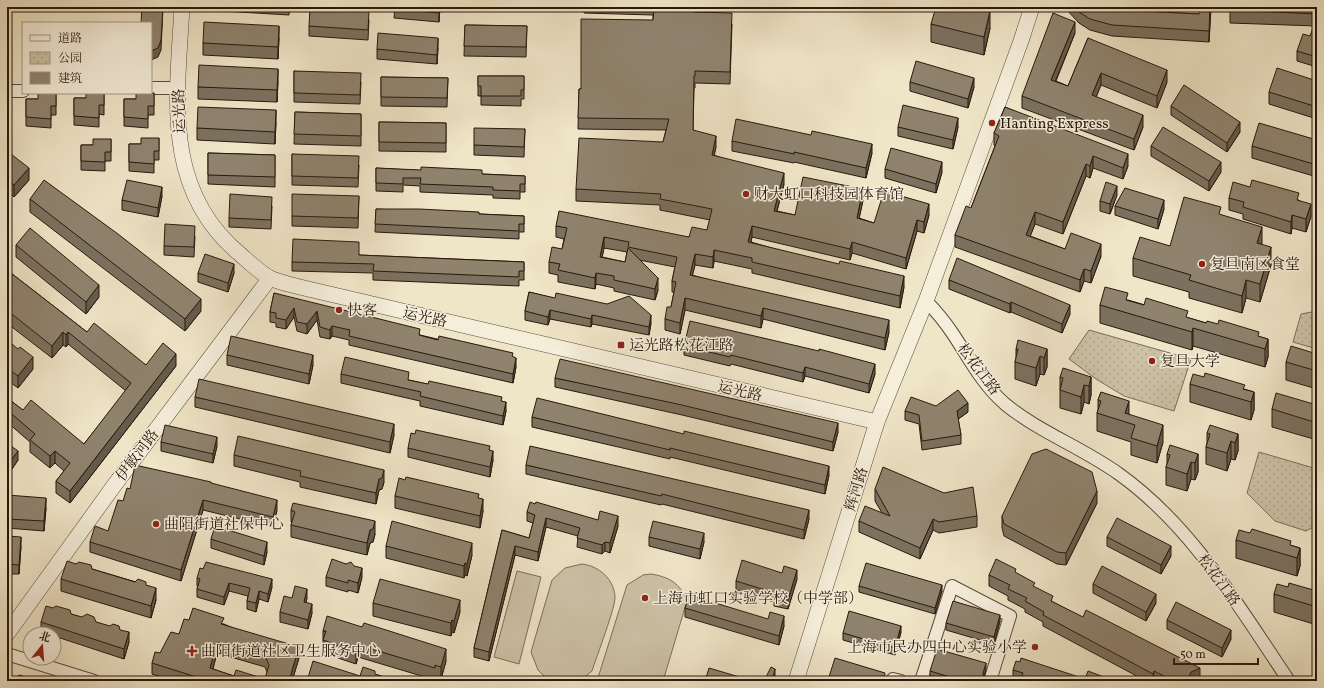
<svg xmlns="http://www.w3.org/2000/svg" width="1324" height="688" viewBox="0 0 1324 688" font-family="Vollkorn,'Noto Serif SC',serif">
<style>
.grass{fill:#cdc2a7;stroke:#7a6e5a}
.park{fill:url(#park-dots);stroke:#7a6e5a}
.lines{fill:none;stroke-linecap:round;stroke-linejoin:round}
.minor-casing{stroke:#5a4c3c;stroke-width:14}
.tertiary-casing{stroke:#5a4c3c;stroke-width:16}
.minor{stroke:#f5eedb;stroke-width:12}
.tertiary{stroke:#f5eedb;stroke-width:15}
.wall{fill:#7b715f;stroke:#28190d;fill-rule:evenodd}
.shaded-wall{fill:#645c4d;stroke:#28190d}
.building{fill:#8f836e;stroke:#28190d;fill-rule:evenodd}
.poi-dot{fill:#8f2418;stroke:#f5eedb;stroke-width:1.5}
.labels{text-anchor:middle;stroke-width:3;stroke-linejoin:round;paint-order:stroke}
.street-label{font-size:15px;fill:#28190d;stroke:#f5eedb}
.poi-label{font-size:15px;fill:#28190d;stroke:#f5eedb;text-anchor:start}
</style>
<defs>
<pattern id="park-dots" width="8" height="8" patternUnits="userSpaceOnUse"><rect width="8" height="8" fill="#cdc2a7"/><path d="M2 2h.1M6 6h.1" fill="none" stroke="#b0a68f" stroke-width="1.8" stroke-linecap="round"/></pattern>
</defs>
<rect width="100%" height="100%" fill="#efe5c7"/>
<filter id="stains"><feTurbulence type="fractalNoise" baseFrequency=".005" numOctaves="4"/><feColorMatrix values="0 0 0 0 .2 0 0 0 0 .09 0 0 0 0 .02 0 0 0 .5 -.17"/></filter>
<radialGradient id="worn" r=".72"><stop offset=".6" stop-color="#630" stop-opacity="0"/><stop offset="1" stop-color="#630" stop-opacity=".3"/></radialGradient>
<g class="grass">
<path d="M582,564C599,566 614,579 615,597C616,606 596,658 592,671L586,676L575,681H553L544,676L538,670L531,652L552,580L565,568Z"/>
<polygon points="517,571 541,577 519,664 494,657"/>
<path d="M651,574C669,577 680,583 687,601L663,681H597L627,585L643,575Z"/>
</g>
<g class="park">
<polygon points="1317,311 1317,349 1293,342 1301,314"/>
<polygon points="1089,330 1191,359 1174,411 1124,396 1096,379 1069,359"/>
<polygon points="1259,452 1317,469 1317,525 1306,531 1275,521 1247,493"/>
</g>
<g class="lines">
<g class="minor-casing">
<g id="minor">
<polyline points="151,88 178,88"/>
<polyline points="7,91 23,91"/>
<path d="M926,301C936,311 945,322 953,334C969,358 982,384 1005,404C1039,432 1083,448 1119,474C1193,527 1239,607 1289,681"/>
<polyline points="7,654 94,681"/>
<polyline points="892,681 893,679 901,681"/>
<polyline points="921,681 952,586 1010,616 990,681"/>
</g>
</g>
<g class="tertiary-casing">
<g id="tertiary">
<path d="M182,7C177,97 162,191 241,255C250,263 261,274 272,279C282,283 293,285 304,288L877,422"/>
<polyline points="7,634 113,487 270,278"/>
<polyline points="796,681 877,422 926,301 1021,41 1032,7"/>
</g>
</g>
<use href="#minor" class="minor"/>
<use href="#tertiary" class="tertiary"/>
</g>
<g class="wall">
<polygon points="205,7 290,7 289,15 205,10"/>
<polygon points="395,7 440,7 439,22 394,18"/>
<path d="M584,7H693V12L732,24L730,84L695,83V88H694L693,130L716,147L714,155L784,184L777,211L795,215L863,200L859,218L874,223L929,215L924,233L917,231L906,269L852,253L850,260L752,237L751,242L904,287L900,308L752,273V269L714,261L713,268L695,265L692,275L889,332L885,350L763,319L761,328L685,310L680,334L665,330V319L671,307L674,292H672V281L675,267L639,260L658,290L655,300L614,291V288L596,284L595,289L558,282V275L549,273V262L562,249L564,239L556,237V226L689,237L707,230L710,220L660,210V205L576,201V189L663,142L666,130L578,129L579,89H581L653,20V15L584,13ZM604,248L627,252L625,262L602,257Z"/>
<polygon points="1066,7 1121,7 1120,10 1199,14 1211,7 1209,42 1112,36 1090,30 1079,23 1066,9"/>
<polygon points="1230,7 1317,7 1317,26 1230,23"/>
<polygon points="369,20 368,40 309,36 309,26"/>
<polygon points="931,24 990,28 984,55 931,42"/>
<polygon points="465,25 527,26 526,57 464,56"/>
<polygon points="1317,29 1317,67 1297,61 1297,51 1310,36"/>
<polygon points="1075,33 1056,81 1068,86 1088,38 1167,82 1157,108 1101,85 1096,97 1143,127 1134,150 1022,108 1022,96"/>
<polygon points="279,38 278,59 203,55 203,43"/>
<polygon points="438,48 437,64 377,59 377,49"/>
<polygon points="294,71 361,82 360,104 294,102"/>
<polygon points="478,76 524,76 524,99 521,99 521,106 481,105 481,96 478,96"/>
<polygon points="381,77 448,78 447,107 381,106"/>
<polygon points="278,81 277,102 198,99 198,87"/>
<polygon points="1317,81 1317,119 1269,104 1269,92"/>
<polygon points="910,82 974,87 968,108 910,91"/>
<polygon points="56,93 56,115 51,115 51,128 26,126 26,99 38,99"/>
<polygon points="104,93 104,115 99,114 99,127 74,125 74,98 86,98"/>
<polygon points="154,93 154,115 148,115 148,128 124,126 124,99 136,99"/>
<polygon points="1171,106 1240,132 1227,152 1171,115"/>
<polygon points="1005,107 1128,166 1123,179 1093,168 1090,178 1086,176 1063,234 1035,224 1030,236 1065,249 1101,256 1091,283 1084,281 1080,292 955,247 955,235 971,208 995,146 994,145 994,133"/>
<polygon points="295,112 361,114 361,146 294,144"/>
<polygon points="276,122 275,144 197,140 197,128"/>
<polygon points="379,122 446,123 446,152 379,151"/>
<polygon points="898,127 958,127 953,149 898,136"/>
<polygon points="525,129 524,157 474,155 474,145"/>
<polygon points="159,138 159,160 154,160 154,173 129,171 129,144 141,144"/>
<polygon points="111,139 111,161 105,161 105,171 81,170 81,145 93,145"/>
<polygon points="1317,140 1317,177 1252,158 1252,146"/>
<polygon points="732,141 872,153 866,178 794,162 794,163 732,151"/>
<polygon points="1151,146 1221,172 1209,191 1151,156"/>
<polygon points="7,151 29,180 14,197 7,191"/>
<polygon points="208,153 275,155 275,187 208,184"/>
<polygon points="292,154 359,165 358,187 292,185"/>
<polygon points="376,168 482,174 525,176 525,192 520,192 520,199 493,198 493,195 420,192 420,186 403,185 403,192 376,191"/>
<polygon points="885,169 942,172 936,193 885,178"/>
<polygon points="1117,195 1110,214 1100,211 1100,201"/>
<polygon points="162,196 158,217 122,210 122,200"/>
<polygon points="359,196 358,228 292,226 292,216"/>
<polygon points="1229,198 1299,200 1311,216 1306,232 1292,228 1291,234 1243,219 1243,214 1229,210"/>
<polygon points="30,199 201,311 185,331 30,212"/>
<polygon points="272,206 271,229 229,227 229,218"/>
<polygon points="1115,206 1164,209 1158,229 1115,215"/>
<polygon points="376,209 479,214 524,216 524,232 519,232 519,239 375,232"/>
<polygon points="1221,215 1262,245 1271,265 1260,302 1246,298 1242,313 1189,298 1189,292 1133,276 1133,258 1170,246"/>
<polygon points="195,236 194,257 164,255 164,246"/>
<polygon points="16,245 99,297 86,314 16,257"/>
<polygon points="359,255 524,262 524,280 519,280 519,286 373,280 373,273 292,271 292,262"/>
<polygon points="7,270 87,332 146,365 176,366 70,503 56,493 56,481 64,471 55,463 50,468 30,452 30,442 7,422 7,398 23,410 84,444 126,391 68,344 66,347 63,345 52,358 8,324 7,324"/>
<polygon points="198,273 234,273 228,292 198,282"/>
<polygon points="949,280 1070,314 1062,333 1011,312 1010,313 949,289"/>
<polygon points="529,292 651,323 649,335 592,324 591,327 550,319 548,325 525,320 525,311"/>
<polygon points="274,293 420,335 513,357 516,367 513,383 349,345 349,340 332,336 330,339 320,337 317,320 307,334 297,331 294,317 286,329 276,327 276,323 270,322 270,312"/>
<polygon points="1128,300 1206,323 1268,339 1268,357 1265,367 1193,346 1192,350 1100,323 1100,305"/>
<polygon points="7,340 33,369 18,388 7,380"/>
<polygon points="684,346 875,374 869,393 805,376 803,382 731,364 730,366 684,355"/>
<polygon points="1016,349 1047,349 1047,367 1044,375 1040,374 1036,386 1015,379 1015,362 1016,358"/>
<polygon points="1317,354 1317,389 1286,380 1286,362"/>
<polygon points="227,355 313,365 309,384 227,365"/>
<polygon points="341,374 409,380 502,401 506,411 503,425 420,406 420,401 341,383"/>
<polygon points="1060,377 1091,377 1091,395 1089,404 1084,402 1081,414 1060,408"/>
<polygon points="1204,377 1254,392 1254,410 1251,420 1190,402 1190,384"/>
<polygon points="555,378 838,432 833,451 682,415 555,387"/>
<polygon points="1101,392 1129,414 1163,442 1157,463 1131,455 1131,442 1097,431 1097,413 1098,410 1098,400"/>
<polygon points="195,397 394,435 390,453 195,407"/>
<polygon points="1317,405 1317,440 1272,427 1272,409"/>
<polygon points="936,406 968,412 958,419 961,435 961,444 922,450 919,424 905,420 905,411"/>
<polygon points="532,417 829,475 825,494 670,457 670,459 532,427"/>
<polygon points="1207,433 1238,434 1238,451 1235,460 1231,459 1227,471 1206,464 1206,447 1207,443"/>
<polygon points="161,442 217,446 213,463 161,451"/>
<polygon points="7,443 18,460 10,472 7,469"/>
<polygon points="408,448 490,450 493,460 490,477 408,457"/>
<polygon points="1167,454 1198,454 1198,472 1195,480 1191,479 1187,491 1166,485 1166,467 1167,464"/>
<polygon points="234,455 384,482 382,489 379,490 376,504 300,487 300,482 234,466"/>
<polygon points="526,465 809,519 804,539 662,504 661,505 526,474"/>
<polygon points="405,480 479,498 483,511 480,528 395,508 395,496"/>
<polygon points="211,483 277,510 273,527 203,510 181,581 90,552 90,542 108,531 130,489"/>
<polygon points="875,489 977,516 977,527 939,533 933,530 920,559 859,532 859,521 882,513 875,501"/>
<polygon points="7,495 46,508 44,531 7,528"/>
<polygon points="1097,503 1066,565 1057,564 1004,536 1002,528 1002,516"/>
<polygon points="535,504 618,526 610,553 605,551 602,554 577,547 578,536 546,527 538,561 515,555 489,661 474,657 474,648 502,530 529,538 533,523 527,521 527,512"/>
<polygon points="291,510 375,534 373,542 370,543 367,555 291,537 291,525 292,523 291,522"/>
<polygon points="1250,533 1300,548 1300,566 1297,576 1236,558 1236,540"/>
<polygon points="7,536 21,546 19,574 7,574"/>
<polygon points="649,537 704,542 700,559 649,546"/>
<polygon points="1107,537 1171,556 1161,574 1107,546"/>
<polygon points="211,539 267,552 264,565 211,548"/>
<polygon points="386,546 472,555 467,576 465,575 464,578 386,558"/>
<polygon points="346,564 362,577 358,593 348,590 348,592 326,586 326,577"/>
<polygon points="92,569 146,585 156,600 151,618 61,591 61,579"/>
<polygon points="1016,573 1053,602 1200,679 1196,681 1146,681 1043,626 1043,622 1025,612 1025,609 1008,600 1008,596 989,586 989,575"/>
<polygon points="197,578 272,587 268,602 259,599 256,612 247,609 247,601 248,596 229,591 224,605 197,597 197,589 198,586 197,586"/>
<polygon points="797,579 788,609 774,606 774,602 736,590 736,581"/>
<polygon points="1093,584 1156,603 1146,621 1093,593"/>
<polygon points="859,586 942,591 935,614 859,592"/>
<polygon points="1288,587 1317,591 1317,625 1274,612 1274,594"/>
<polygon points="292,598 307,598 306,602 312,613 308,629 280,622 280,612"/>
<polygon points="373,603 460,612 454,633 452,632 451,636 373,616"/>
<polygon points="685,608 784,626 779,645 685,617"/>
<polygon points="71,614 120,630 129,642 124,659 54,636 54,634 48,634 41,632 41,622"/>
<path d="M189,620L224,624L299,658L292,681H174L152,674V663L160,653L179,634ZM217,653L265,667L267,672L265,679L234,676L213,669Z"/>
<polygon points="1167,620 1231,639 1222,657 1167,629"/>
<polygon points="1000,621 994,644 946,630 946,623"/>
<polygon points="323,631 446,661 441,679 435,677 435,680 358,657 356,664 323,653"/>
<polygon points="901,632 895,655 843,640 843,633"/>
<polygon points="1317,643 1317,672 1313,671 1313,653"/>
<polygon points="986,670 984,677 984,681 942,681 930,678 930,671"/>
<polygon points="1013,670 1085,679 1104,681 1019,681 1013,679"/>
</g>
<g class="shaded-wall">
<polygon points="163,7 161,50 158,57 151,60 151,51"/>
<polygon points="439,7 440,7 439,22"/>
<polygon points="1117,7 1121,7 1117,21"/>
<polygon points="1210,7 1211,7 1209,42 1209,31"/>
<polygon points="990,11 990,28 984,55 984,37"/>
<polygon points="1075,22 1075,33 1051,92 1051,80"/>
<polygon points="279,26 279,38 278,59 278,47"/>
<polygon points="438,38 438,48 437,64 437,55"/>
<polygon points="278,69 278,81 277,102 277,90"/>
<polygon points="1167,70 1167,82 1157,108 1157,96"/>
<polygon points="1101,73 1101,85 1092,107 1092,95"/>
<polygon points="974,78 974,87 968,108 968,99"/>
<polygon points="276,110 276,122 275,144 275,132"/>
<polygon points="1143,115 1143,127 1134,150 1134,139"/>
<polygon points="958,118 958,127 953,149 953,140"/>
<polygon points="1240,122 1240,132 1227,152 1227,143"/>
<polygon points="716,136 716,147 712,166 712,155"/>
<polygon points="872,144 872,153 866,178 866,168"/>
<polygon points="1128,154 1128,166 1123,179 1123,168"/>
<polygon points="1093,156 1093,168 1090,178 1090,166"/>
<polygon points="942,162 942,172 936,193 936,184"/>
<polygon points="1221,162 1221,172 1209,191 1209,181"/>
<polygon points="1086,164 1086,176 1063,234 1063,222"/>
<polygon points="29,168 29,180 14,197 14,185"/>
<polygon points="784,173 784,184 774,222 774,211"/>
<polygon points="1117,186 1117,195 1110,214 1110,204"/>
<polygon points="162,187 162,196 158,217 158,208"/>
<polygon points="863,189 863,200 857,229 857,218"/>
<polygon points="1164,200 1164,209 1158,229 1158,219"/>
<polygon points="929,204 929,215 924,233 924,222"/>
<polygon points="1311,204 1311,216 1306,232 1306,219"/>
<polygon points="1035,212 1035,224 1026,247 1026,235"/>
<polygon points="1292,215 1292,228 1291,234 1291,222"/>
<polygon points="917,220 917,231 906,269 906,258"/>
<polygon points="752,226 752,237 748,253 748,242"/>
<polygon points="1262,227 1262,245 1257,243"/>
<polygon points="604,237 604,248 600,268 600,257"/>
<polygon points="852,242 852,253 850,260 850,249"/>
<polygon points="1101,244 1101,256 1091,283 1091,271"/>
<polygon points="1271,247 1271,265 1260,302 1260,284"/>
<polygon points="714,250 714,261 713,268 713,257"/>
<polygon points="695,254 695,265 690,286 690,275"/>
<polygon points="234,264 234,273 228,292 228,283"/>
<polygon points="1084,269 1084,281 1080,292 1080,280"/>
<polygon points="596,273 596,284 595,289 595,278"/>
<polygon points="904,276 904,287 900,308 900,296"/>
<polygon points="658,278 658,290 655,300 655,289"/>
<polygon points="1246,280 1246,298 1242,313 1242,296"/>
<polygon points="99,285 99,297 86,314 86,302"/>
<polygon points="685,298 685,310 680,334 680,323"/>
<polygon points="201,299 201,311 185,331 185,319"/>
<polygon points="1011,302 1011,312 1010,313 1010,304"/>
<polygon points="1070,305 1070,314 1062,333 1062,324"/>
<polygon points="294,308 294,317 286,329 286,320"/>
<polygon points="763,308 763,319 761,328 761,316"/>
<polygon points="550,310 550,319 548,325 548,317"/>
<polygon points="8,311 8,324 7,324 7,312"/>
<polygon points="317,311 317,320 307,334 307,324"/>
<polygon points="592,315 592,324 591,327 591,319"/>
<polygon points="651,315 651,323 649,335 649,327"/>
<polygon points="889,320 889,332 885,350 885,338"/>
<polygon points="332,326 332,336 330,339 330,330"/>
<polygon points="1193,328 1193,346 1192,350 1192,332"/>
<polygon points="63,332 63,345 52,358 52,346"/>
<polygon points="68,332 68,344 66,347 66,335"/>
<polygon points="1268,339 1268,357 1265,367 1265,349"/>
<polygon points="1047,349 1047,367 1044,375 1044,358"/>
<polygon points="176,354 176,366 70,503 70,491"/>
<polygon points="313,355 313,365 309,384 309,374"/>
<polygon points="1040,356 1040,374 1036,386 1036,368"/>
<polygon points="33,357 33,369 18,388 18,376"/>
<polygon points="516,358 516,367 513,383 513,374"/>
<polygon points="875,364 875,374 869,393 869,384"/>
<polygon points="805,367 805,376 803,382 803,373"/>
<polygon points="1091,377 1091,395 1089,404 1089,386"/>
<polygon points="1084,385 1084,402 1081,414 1081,397"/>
<polygon points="1254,392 1254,410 1251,420 1251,402"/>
<polygon points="1129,401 1129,418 1125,413"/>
<polygon points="506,402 506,411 503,425 503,416"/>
<polygon points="968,403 968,412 957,420 957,411"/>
<polygon points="838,423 838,432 833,451 833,442"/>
<polygon points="394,424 394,435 390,453 390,442"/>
<polygon points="1163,425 1163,442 1157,463 1157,446"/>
<polygon points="1238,434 1238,451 1235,460 1235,443"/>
<polygon points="217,437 217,446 213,463 213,454"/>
<polygon points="1231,441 1231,459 1227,471 1227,453"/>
<polygon points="18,451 18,460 10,472 10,462"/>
<polygon points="55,451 55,463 50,468 50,456"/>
<polygon points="493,451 493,460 490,477 490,467"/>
<polygon points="1198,454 1198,472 1195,480 1195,463"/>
<polygon points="1191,462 1191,479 1187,491 1187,474"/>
<polygon points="829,466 829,475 825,494 825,485"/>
<polygon points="384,470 384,482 382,489 379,490 376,504 376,493 379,479"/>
<polygon points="1097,491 1097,503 1066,565 1066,553"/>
<polygon points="46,498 46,508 44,531 44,521"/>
<polygon points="483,499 483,511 480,528 480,516"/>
<polygon points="203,500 203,510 181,581 181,570"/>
<polygon points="277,500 277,510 273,527 273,517"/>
<polygon points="809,510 809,519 804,539 804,530"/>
<polygon points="618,516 618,526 610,553 610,543"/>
<polygon points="546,518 546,527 538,561 538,552"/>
<polygon points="933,519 933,530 920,559 920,548"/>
<polygon points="375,521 375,534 373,542 370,543 367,555 367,543 370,530"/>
<polygon points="704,533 704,542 700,559 700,549"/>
<polygon points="21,537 21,546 19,574 19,565"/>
<polygon points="267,542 267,552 264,565 264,556"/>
<polygon points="605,542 605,551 602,554 602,545"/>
<polygon points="472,543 472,555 467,576 467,564"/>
<polygon points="515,546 515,555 489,661 489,652"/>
<polygon points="1171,546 1171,556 1161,574 1161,565"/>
<polygon points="1300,548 1300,566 1297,576 1297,558"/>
<polygon points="465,563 465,575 464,578 464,566"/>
<polygon points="362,568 362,577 358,593 358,583"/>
<polygon points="797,570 797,579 788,609 788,600"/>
<polygon points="272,579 272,587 268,602 268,594"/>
<polygon points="229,583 229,591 224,605 224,597"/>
<polygon points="942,585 942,591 935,614 935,608"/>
<polygon points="156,588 156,600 151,618 151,606"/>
<polygon points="307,589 307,598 304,611 304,602"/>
<polygon points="259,591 259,599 256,612 256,603"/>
<polygon points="1156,594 1156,603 1146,621 1146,612"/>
<polygon points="460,600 460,612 454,633 454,621"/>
<polygon points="312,604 312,613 308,629 308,620"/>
<polygon points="1000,615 1000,621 994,644 994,637"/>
<polygon points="784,616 784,626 779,645 779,636"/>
<polygon points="452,620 452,632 451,636 451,623"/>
<polygon points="901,626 901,632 895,655 895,648"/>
<polygon points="1231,630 1231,639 1222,657 1222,648"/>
<polygon points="129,632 129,642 124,659 124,649"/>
<polygon points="217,642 217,653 210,679 210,668"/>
<polygon points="358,645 358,657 356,664 356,652"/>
<polygon points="299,647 299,658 292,681 289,681"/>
<polygon points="446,649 446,661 441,679 441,667"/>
<polygon points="986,663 986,670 983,679 983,673"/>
<polygon points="1200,668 1200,679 1196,681 1187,681 1191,672"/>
<polygon points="775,669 775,681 772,681"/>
<polygon points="1154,671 1154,681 1153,681 1153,674"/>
</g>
<g class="building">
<polygon points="142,7 163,7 161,40 158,48 151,51 151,23 141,23"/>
<polygon points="310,7 369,11 368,30 309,26"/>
<polygon points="395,7 439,7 439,13 394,9"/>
<polygon points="654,7 693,7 693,12 732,13 730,72 695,71 695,76 694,76 693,130 716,136 712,155 784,173 774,211 795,215 803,177 863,189 857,218 874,223 884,191 929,204 924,222 917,220 906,258 852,242 850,249 752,226 748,242 839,264 840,261 904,276 900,296 752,262 752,258 714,250 713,257 695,254 690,275 889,320 885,338 763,308 761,316 685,298 680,323 665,319 667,307 671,307 676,282 672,281 677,257 628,247 629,242 604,237 600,257 625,262 628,248 658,278 655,289 614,280 614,276 596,273 595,278 558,270 560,264 549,262 552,247 562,249 567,228 556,226 559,211 689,237 692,227 707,230 712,209 660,199 661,194 576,189 579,138 663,142 669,119 578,118 579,89 581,89 581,19 653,20"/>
<polygon points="936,7 975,7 990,11 984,37 931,24"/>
<polygon points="1075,7 1117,7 1117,10 1199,14 1199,7 1210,7 1209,31 1112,25 1090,19 1079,12"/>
<polygon points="1230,7 1317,7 1317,14 1230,10"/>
<polygon points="1053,13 1075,22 1051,80 1068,86 1088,38 1167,70 1157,96 1101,73 1092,95 1143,115 1134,139 1022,96"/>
<polygon points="204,22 279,26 278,47 203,43"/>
<polygon points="465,25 527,26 526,47 464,46"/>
<polygon points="1313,28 1317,29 1317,57 1297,51 1303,34 1310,36"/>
<polygon points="378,33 438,38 437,55 377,49"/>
<polygon points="916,61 974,78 968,99 910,82"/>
<polygon points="199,65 278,69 277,90 198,87"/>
<polygon points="1277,68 1317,81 1317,107 1269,92"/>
<polygon points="294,71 361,73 360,95 294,93"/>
<polygon points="478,76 524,76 524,90 521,90 521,96 481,96 481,86 478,86"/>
<polygon points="381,77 448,78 447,98 381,97"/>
<polygon points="1184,85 1240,122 1227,143 1171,106"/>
<polygon points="38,93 56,93 56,106 51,106 51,119 26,117 26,99 38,99"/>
<polygon points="86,93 104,93 104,105 99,105 99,118 74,116 74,98 86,98"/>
<polygon points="136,93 154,93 154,106 148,106 148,119 124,117 124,99 136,99"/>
<polygon points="903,105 958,118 953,140 898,127"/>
<polygon points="198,107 276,110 275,132 197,128"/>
<polygon points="1005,107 1128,154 1123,168 1093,156 1090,166 1086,164 1063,222 1035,212 1026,235 1065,249 1071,233 1101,244 1091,271 1084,269 1080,280 955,235 966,206 971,208 999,136 994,133"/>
<polygon points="295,112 361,114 361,136 294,134"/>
<polygon points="736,119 811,135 812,131 872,144 866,168 794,152 794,154 732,141"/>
<polygon points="379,122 446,123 446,143 379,142"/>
<polygon points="1259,123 1317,140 1317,165 1252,146"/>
<polygon points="1163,127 1221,162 1209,181 1151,146"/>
<polygon points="474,128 525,129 524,147 474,145"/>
<polygon points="141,138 159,138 159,151 154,151 154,164 129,162 129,144 141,144"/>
<polygon points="93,139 111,139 111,152 105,152 105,162 81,161 81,145 93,145"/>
<polygon points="891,148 942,162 936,184 885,169"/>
<polygon points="7,151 29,168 14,185 7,179"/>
<polygon points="208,153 275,155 275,177 208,175"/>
<polygon points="292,154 359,156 358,178 292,176"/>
<polygon points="421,167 482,170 482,174 525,176 525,184 520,184 520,191 493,190 493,187 420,184 421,178 403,178 403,184 376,183 376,168 421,170"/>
<polygon points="44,180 118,234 201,299 185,319 30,199"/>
<polygon points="127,180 162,187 158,208 122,200"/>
<polygon points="1252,180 1299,193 1297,200 1311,204 1306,219 1292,215 1291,222 1243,207 1244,202 1229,198 1233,182 1250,187"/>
<polygon points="1106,182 1117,186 1110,204 1100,201"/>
<polygon points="1125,188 1164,200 1158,219 1115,206"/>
<polygon points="230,194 272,197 271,220 229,218"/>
<polygon points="292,194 359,196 358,218 292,216"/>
<polygon points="1184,197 1221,207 1219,214 1262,227 1257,243 1271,247 1260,284 1246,280 1242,296 1189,280 1191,275 1133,258 1140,237 1170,246"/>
<polygon points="376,209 419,209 479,212 479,214 524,216 524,224 519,224 519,231 375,224"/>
<polygon points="165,224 195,226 194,247 164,246"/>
<polygon points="30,228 99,285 86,302 16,245"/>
<polygon points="293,239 359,242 359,255 524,262 524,271 519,271 519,277 373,271 374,264 292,262"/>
<polygon points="205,254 234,264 228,283 198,273"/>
<polygon points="957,258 1070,305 1062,324 1011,302 1010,304 949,280"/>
<polygon points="7,270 87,332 94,323 146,365 163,343 176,354 70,491 56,481 70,463 55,451 50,456 30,440 35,434 7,410 7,398 23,410 31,400 84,444 131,383 68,332 66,335 63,332 52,346 8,311 7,312"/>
<polygon points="1105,287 1128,293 1126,300 1144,305 1146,298 1188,311 1186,317 1206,323 1207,321 1218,324 1219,320 1259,332 1258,336 1268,339 1265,349 1193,328 1192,332 1100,305"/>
<polygon points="529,292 555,298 556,293 607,304 629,296 651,315 649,327 592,315 591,319 550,310 548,317 525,311"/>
<polygon points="274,293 420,329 419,335 438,340 439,336 513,353 512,356 516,358 513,374 349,336 350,330 332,326 330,330 320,327 317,311 307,324 297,322 294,308 286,320 276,318 276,313 270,312"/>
<polygon points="690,321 819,351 819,349 875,364 869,384 805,367 803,373 731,355 730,357 684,346"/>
<polygon points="231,336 313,355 309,374 227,355"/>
<polygon points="7,340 18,349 20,347 33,357 18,376 7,368"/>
<polygon points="1018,340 1047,349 1044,358 1040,356 1036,368 1015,362 1018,349 1016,349"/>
<polygon points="1291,346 1317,354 1317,371 1286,362"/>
<polygon points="345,357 409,372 408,380 428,384 429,381 502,397 501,401 506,402 503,416 420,396 421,392 341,374"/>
<polygon points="560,359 838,423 833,442 682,405 555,378"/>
<polygon points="1063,368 1091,377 1089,386 1084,385 1081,397 1060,390 1063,378 1060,377"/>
<polygon points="1205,373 1245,385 1243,389 1254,392 1251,402 1190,384 1193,374 1204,377"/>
<polygon points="199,379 394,424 390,442 195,397"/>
<polygon points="958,390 968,403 957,411 961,435 922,441 919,415 905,411 911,397 936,406"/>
<polygon points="1101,392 1129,401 1125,413 1163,425 1157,446 1131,438 1135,425 1097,413 1101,401 1098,400"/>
<polygon points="1276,393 1317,405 1317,423 1272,409"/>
<polygon points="537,398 684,434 684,431 829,466 825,485 670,448 670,450 532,417"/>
<polygon points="165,425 217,437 213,454 161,442"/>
<polygon points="1210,425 1238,434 1235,443 1231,441 1227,453 1206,447 1210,434 1207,433"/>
<polygon points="416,430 490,446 489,450 493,451 490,467 408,448 411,433 415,434"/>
<polygon points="238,436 384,470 382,478 379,479 376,493 300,476 301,471 234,455"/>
<polygon points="7,443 18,451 10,462 7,460"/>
<polygon points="1170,445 1198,454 1195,463 1191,462 1187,474 1166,467 1170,455 1167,454"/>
<polygon points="530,446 809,510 804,530 662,494 661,496 526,465"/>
<polygon points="1046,449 1092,472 1097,491 1066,553 1057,552 1004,524 1002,516 1032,454"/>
<polygon points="135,465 211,482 211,483 277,500 273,517 203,500 181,570 90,542 95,526 108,531 118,500 123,501 127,488 130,489"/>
<polygon points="883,467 944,493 973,487 977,516 939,522 933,519 920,548 859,521 865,506 890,516 875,489"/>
<polygon points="406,477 479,494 478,498 483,499 480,516 395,496 399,478 405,480"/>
<polygon points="7,495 46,498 44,521 7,519"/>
<polygon points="530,502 535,504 536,502 598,520 600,511 618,516 610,543 605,542 602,545 577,538 580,528 546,518 538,552 515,546 489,652 474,648 502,530 529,538 535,515 527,512"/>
<polygon points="293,503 375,521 373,529 370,530 367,543 291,525 295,512 291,510"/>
<polygon points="1117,518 1171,546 1161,565 1107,537"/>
<polygon points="392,521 472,543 467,564 465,563 464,566 386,546"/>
<polygon points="653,521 704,533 700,549 649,537"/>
<polygon points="215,526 267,542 264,556 211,539"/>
<polygon points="1252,529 1291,541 1290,545 1300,548 1297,558 1236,540 1239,530 1250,533"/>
<polygon points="7,536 21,537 19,565 7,564"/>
<polygon points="332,559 346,564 351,562 354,566 362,568 358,583 348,580 348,583 326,577"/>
<polygon points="996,559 1016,569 1015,572 1035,583 1033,586 1053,596 1051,601 1083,617 1086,610 1200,668 1191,672 1187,681 1174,681 1154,671 1153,674 1043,615 1044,612 1025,601 1027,598 1008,589 1010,585 989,575"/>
<polygon points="742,560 782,573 784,566 797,570 788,600 774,596 775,593 736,581"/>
<polygon points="67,561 76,564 79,562 91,565 92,569 135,582 138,579 146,582 146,585 156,588 151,606 61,579"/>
<polygon points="206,562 272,579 268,594 259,591 256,603 247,601 250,588 229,583 224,597 197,589 200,579 197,578 200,568 203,569"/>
<polygon points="866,563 942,585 935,608 859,586"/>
<polygon points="1102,566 1156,594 1146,612 1093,584"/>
<polygon points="380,579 460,600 454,621 452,620 451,623 373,603"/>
<polygon points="1289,583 1317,591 1317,607 1274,594 1277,584 1288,587"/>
<polygon points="295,586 307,589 304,602 312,604 308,620 280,612 284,596 292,598"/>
<polygon points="689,595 768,619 770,612 784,616 779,636 685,608"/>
<polygon points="953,601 1000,615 994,637 946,623"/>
<polygon points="1176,602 1231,630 1222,648 1167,620"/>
<polygon points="46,606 53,608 56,606 70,610 71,614 82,617 87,614 94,617 96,622 110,626 113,624 119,626 120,630 129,632 124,649 41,622"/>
<path d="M193,608L224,618L221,624L299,647L289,681H209L152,663L155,652L160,653L171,632L179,634L184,619L189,620ZM217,642L265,656L269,665L265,679L236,670L234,676L210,668Z"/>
<polygon points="849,611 901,626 895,648 843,633"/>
<polygon points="327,616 362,627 364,623 446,649 441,667 435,665 435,668 358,645 356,652 323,640 326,631 323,631"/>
<polygon points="1316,643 1317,643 1317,655 1313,653"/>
<polygon points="937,649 986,663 983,673 984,679 984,681 963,681 930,671"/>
<polygon points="835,658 885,673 884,681 830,681 828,680"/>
<polygon points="1021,658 1085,679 1088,671 1104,677 1103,681 1045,681 1033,677 1032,681 1020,681 1023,673 1013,670 1016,661 1020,662"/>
<polygon points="313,661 360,676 363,667 375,671 375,674 398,681 307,681"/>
<polygon points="771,667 775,669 772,681 764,681"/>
<polygon points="709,668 753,681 705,681"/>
<polygon points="19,675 39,681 16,681"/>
<polygon points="59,677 70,681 58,681"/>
</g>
<g class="poi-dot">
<circle cx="992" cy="123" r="4"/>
<circle cx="746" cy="194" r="4"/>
<circle cx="1202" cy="264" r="4"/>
<circle cx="339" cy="310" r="4"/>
<rect x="617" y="341" width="8" height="8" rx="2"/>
<circle cx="1152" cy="361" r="4"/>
<circle cx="156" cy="524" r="4"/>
<circle cx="645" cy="598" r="4"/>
<circle cx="1035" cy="647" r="4"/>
<path d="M190 645h4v4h4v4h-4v4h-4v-4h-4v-4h4z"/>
</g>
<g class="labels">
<g class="street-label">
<text transform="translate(179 111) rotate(-91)" y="5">运光路</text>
<text transform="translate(425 317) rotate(13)" y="5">运光路</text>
<text transform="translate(979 369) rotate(53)" y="5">松花江路</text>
<text transform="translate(740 391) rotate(13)" y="5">运光路</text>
<text transform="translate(137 455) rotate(-53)" y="5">伊敏河路</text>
<text transform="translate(856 489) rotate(-73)" y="5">辉河路</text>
<text transform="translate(1219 580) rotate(54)" y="5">松花江路</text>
</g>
<g class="poi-label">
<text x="1000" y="128">Hanting Express</text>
<text x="754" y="199">财大虹口科技园体育馆</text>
<text x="1210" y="269">复旦南区食堂</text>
<text x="347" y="315">快客</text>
<text x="629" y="350">运光路松花江路</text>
<text x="1160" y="366">复旦大学</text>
<text x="164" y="529">曲阳街道社保中心</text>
<text x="653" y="603">上海市虹口实验学校（中学部）</text>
<text x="1027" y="652" text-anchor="end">上海市民办四中心实验小学</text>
<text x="201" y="656">曲阳街道社区卫生服务中心</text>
</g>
</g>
<rect width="1324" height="688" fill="none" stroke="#efe5c7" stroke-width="24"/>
<rect x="8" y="8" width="1308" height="672" fill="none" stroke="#28190d" stroke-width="2"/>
<rect x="12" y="12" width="1300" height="664" fill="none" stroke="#28190d"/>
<rect x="22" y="22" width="130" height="72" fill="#f5eedb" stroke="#a39989"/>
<rect x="30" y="35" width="20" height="6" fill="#f5eedb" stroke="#a39989"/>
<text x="58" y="42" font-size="12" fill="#28190d">道路</text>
<rect x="30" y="52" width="20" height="12" fill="url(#park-dots)" stroke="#a39989"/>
<text x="58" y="62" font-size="12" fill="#28190d">公园</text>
<rect x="30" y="72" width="20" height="12" fill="#8f836e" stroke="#a39989"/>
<text x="58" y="82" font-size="12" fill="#28190d">建筑</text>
<g transform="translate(42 646) rotate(17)"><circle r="19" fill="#f5eedb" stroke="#a39989"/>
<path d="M0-3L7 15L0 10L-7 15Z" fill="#8f2418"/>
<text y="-6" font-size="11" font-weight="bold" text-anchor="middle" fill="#28190d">北</text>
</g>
<path d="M1174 658v6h84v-6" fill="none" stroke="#28190d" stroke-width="2"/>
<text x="1180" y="658" font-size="12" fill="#28190d" stroke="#f5eedb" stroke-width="3" paint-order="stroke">50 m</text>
<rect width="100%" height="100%" filter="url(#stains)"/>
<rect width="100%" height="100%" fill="url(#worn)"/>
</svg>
